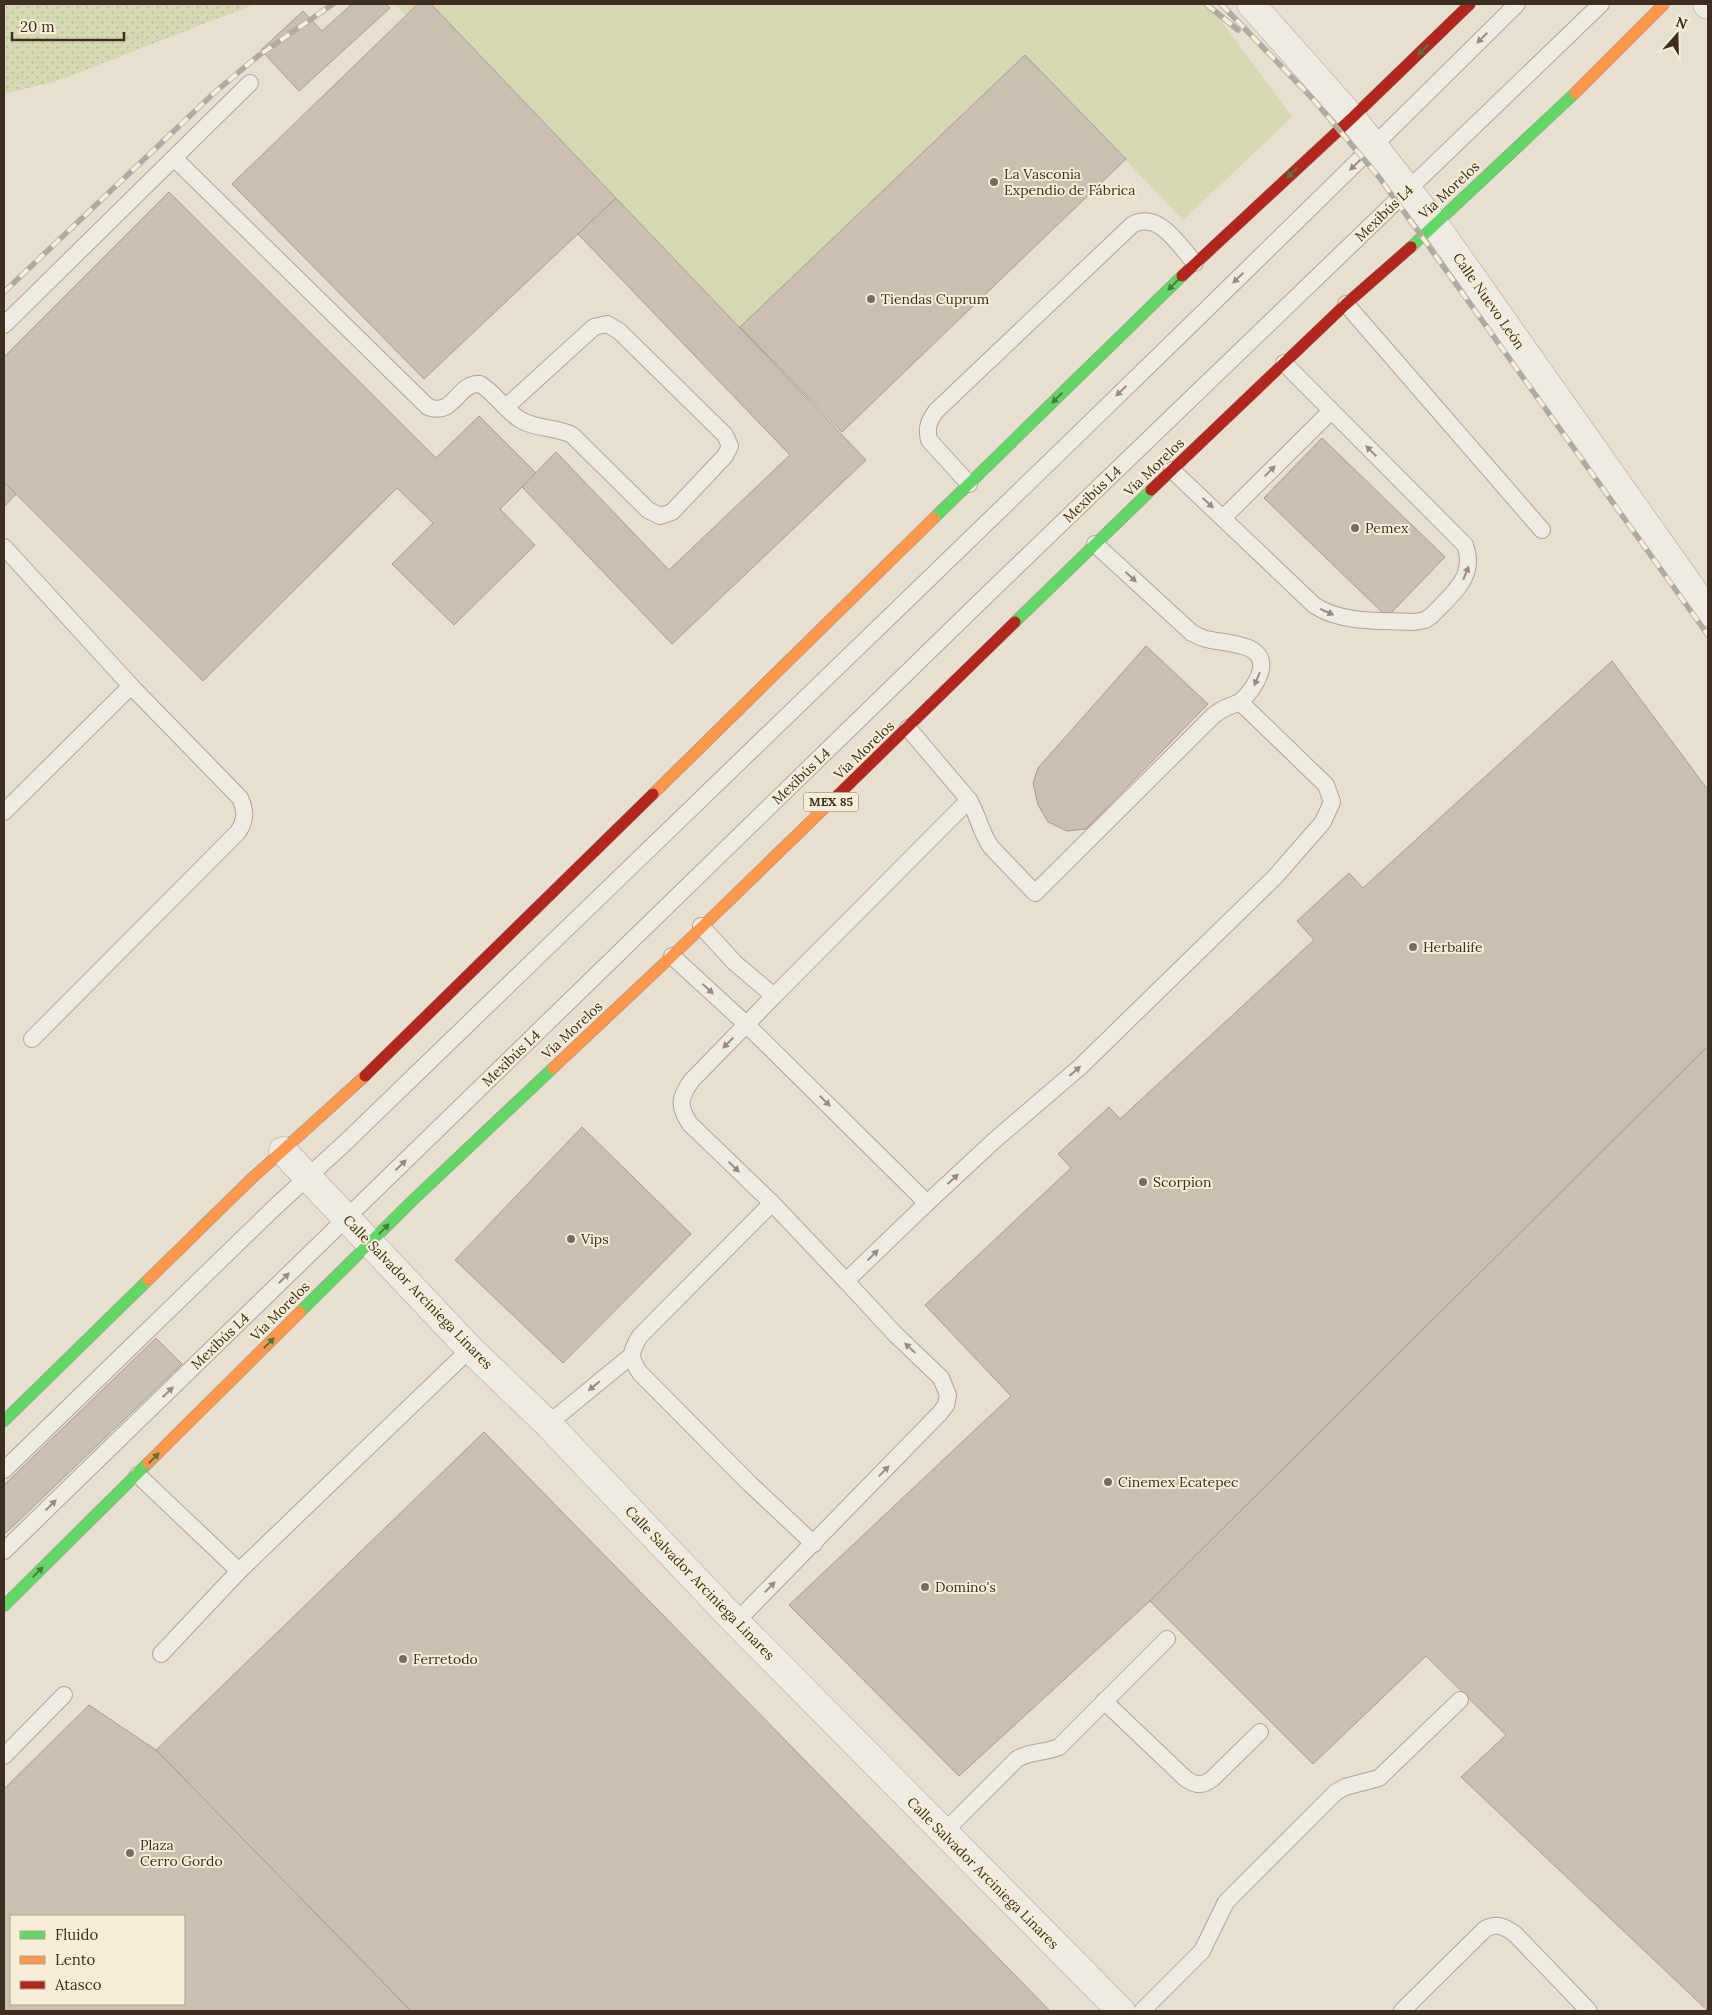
<svg xmlns="http://www.w3.org/2000/svg" width="1712" height="2015" viewBox="0 0 1712 2015" font-family="Lora,serif">
<style>
.grass{fill:#d6d7b3}
.park{fill:url(#park-dots)}
.building{fill:#cbbfb2;stroke:#a89c90;fill-rule:evenodd}
.lines{fill:none;stroke-linecap:round;stroke-linejoin:round}
.lane-casing{stroke:#ada599;stroke-width:18}
.street-casing{stroke:#ada599;stroke-width:29}
.fast-casing{stroke:#928b80;stroke-width:12}
.slow-casing{stroke:#928b80;stroke-width:12}
.jam-casing{stroke:#928b80;stroke-width:12}
.lane{stroke:#efebe3;stroke-width:16}
.street{stroke:#efebe3;stroke-width:28}
.fast{stroke:#63d668;stroke-width:11}
.slow{stroke:#ff974d;stroke-width:11}
.jam{stroke:#b3261e;stroke-width:11}
.rail-casing{stroke:#afaaa2;stroke-width:5.5}
.rail{stroke:#f7eed8;stroke-width:4;stroke-dasharray:11;stroke-linecap:butt}
.oneway{fill:#968c82}
.oneway2{fill:#4e7a40}
.poi-dot{fill:#786c5e;stroke:#f7eed8;stroke-width:2}
.labels{text-anchor:middle;stroke-width:4;stroke-linejoin:round;paint-order:stroke}
.shield{fill:#f7eed8;stroke:#756857;stroke-width:1}
.shield-label{font-size:12px;font-weight:bold;fill:#3d2e20}
.poi-label{font-size:14px;fill:#3d2e20;stroke:#f7eed8;text-anchor:start}
.street-label{font-size:14px;fill:#3d2e20;stroke:#f7eed8}
</style>
<defs>
<pattern id="park-dots" width="8" height="8" patternUnits="userSpaceOnUse" patternTransform="scale(1.25)"><rect width="8" height="8" fill="#d6d7b3"/><path d="M2 2h.1M6 6h.1" fill="none" stroke="#b9b99a" stroke-width="1.8" stroke-linecap="round"/></pattern>
</defs>
<rect width="100%" height="100%" fill="#e7e0d1"/>
<g class="grass">
<polygon points="394,4 418,4 406,15"/>
<polygon points="431,4 1209,4 1292,117 1183,220 1025,55 740,327"/>
</g>
<polygon class="park" points="4,4 255,4 57,81 4,94"/>
<g class="building">
<polygon points="352,4 386,4 390,8 299,91 261,50 303,11 322,31"/>
<polygon points="418,4 431,4 616,198 424,379 232,184"/>
<polygon points="1025,55 1126,159 842,432 740,327"/>
<polygon points="169,192 436,458 479,416 536,473 500,509 535,545 454,625 392,564 433,523 397,488 203,681 4,482 4,357"/>
<polygon points="616,198 866,460 672,644 522,487 556,452 669,570 790,455 578,234"/>
<polygon points="1322,438 1445,557 1387,617 1264,498"/>
<polygon points="4,482 16,494 4,507"/>
<polygon points="1146,646 1208,704 1086,829 1067,831 1048,822 1038,805 1033,783 1038,768"/>
<polygon points="1612,661 1708,790 1708,1046 1150,1601 959,1776 789,1605 1011,1396 925,1305 1071,1168 1058,1154 1109,1107 1120,1119 1314,940 1297,921 1349,873 1363,888"/>
<polygon points="1708,1046 1708,2011 1461,1777 1506,1735 1426,1656 1313,1764 1150,1601"/>
<polygon points="582,1127 691,1234 563,1363 455,1260"/>
<polygon points="156,1338 182,1364 6,1533 4,1531 4,1485"/>
<polygon points="484,1432 1050,2011 411,2011 156,1750"/>
<path d="M89,1705L156,1750L411,2011H4V1789ZM11,1916H184V2004H11Z"/>
</g>
<g class="lines">
<g class="lane-casing">
<g id="lane">
<path d="M174,158L428,407C455,417 457,382 480,384C495,393 504,409 519,419C534,429 556,427 572,435L648,510L660,516L672,512L725,456L730,446L725,435L619,331L607,324L594,327L506,407"/>
<polyline points="1346,304 1542,530"/>
<polyline points="4,325 250,83"/>
<path d="M1172,470L1314,605C1342,624 1381,620 1414,622L1425,620L1431,616C1451,595 1477,577 1465,545L1284,363"/>
<path d="M969,484L929,440C926,427 929,421 936,411L1132,225C1159,210 1179,246 1195,263"/>
<polyline points="1223,518 1331,411"/>
<path d="M1095,544L1192,633C1197,635 1201,638 1206,639C1226,644 1269,642 1260,673C1256,685 1249,694 1240,702"/>
<path d="M4,547L131,686L240,798C246,811 246,820 238,832L32,1039"/>
<polyline points="908,728 969,800"/>
<polyline points="4,812 131,686"/>
<path d="M672,956L746,1024L927,1203L996,1139L1080,1067L1275,877L1323,822L1332,802L1326,785L1240,702L1223,709L1214,715L1035,893L991,847C981,833 978,815 969,800L774,996L735,963L701,926"/>
<path d="M774,996L692,1080C679,1098 678,1106 690,1124L772,1203L846,1281L927,1203"/>
<path d="M772,1203L640,1336C630,1352 629,1357 640,1373L750,1484L814,1544"/>
<polyline points="548,1424 632,1355"/>
<path d="M4,1470L275,1207L347,1141C737,763 1131,387 1517,4"/>
<polyline points="138,1475 239,1571"/>
<polyline points="4,1551 990,592 1601,4"/>
<polyline points="736,1622 940,1413 946,1405 948,1395 941,1378 895,1334 846,1281"/>
<polyline points="161,1654 239,1571 470,1349"/>
<path d="M1104,1701L1186,1779C1197,1786 1202,1786 1212,1779L1260,1732"/>
<polyline points="4,1756 64,1695"/>
<path d="M943,1833L1017,1759C1030,1751 1045,1753 1059,1747L1167,1639"/>
<polyline points="1142,2011 1202,1951 1226,1902 1336,1792 1345,1787 1379,1778 1460,1700"/>
<path d="M1402,2011L1485,1929C1497,1923 1504,1926 1515,1934L1589,2011"/>
</g>
</g>
<g class="street-casing">
<g id="street">
<polyline points="1251,4 1352,118 1435,225 1708,612"/>
<polyline points="1707,4 1708,5"/>
<polyline points="283,1151 470,1349 548,1424 736,1622 1121,2011"/>
</g>
</g>
<g class="fast-casing">
<g id="fast">
<polyline points="1411,247 1575,93"/>
<polyline points="934,518 1182,276"/>
<polyline points="1015,622 1151,490"/>
<polyline points="300,1312 411,1202 553,1068"/>
<polyline points="4,1421 148,1280"/>
<polyline points="4,1606 148,1463"/>
</g>
</g>
<g class="slow-casing">
<g id="slow">
<polyline points="1575,93 1664,4"/>
<polyline points="653,794 934,518"/>
<polyline points="553,1068 672,956 838,795"/>
<polyline points="148,1280 249,1181 365,1076"/>
<polyline points="148,1463 300,1312"/>
</g>
</g>
<g class="jam-casing">
<g id="jam">
<polyline points="1182,276 1352,118 1470,4"/>
<polyline points="1151,490 1346,304 1411,247"/>
<polyline points="838,795 1015,622"/>
<polyline points="365,1076 653,794"/>
</g>
</g>
<use href="#lane" class="lane"/>
<use href="#street" class="street"/>
<use href="#fast" class="fast"/>
<use href="#slow" class="slow"/>
<use href="#jam" class="jam"/>
<g class="rail-casing">
<g id="rail">
<polyline points="1206,4 1238,30"/>
<polyline points="1221,4 1312,98 1379,177 1708,635"/>
<polyline points="4,292 214,93 258,56 333,4"/>
</g>
</g>
<use href="#rail" class="rail"/>
</g>
<defs><path id="oneway-solid" d="M-6-.8H1V-3.2L6.5 0L1 3.2V.8H-6Z" transform="scale(1.25)"/></defs>
<g class="oneway">
<use href="#oneway-solid" transform="translate(1482 38) rotate(135)"/>
<use href="#oneway-solid" transform="translate(1355 165) rotate(136)"/>
<use href="#oneway-solid" transform="translate(1238 278) rotate(136)"/>
<use href="#oneway-solid" transform="translate(1121 391) rotate(136)"/>
<use href="#oneway-solid" transform="translate(1371 451) rotate(-135)"/>
<use href="#oneway-solid" transform="translate(1270 471) rotate(-45)"/>
<use href="#oneway-solid" transform="translate(1208 503) rotate(43)"/>
<use href="#oneway-solid" transform="translate(1466 573) rotate(-68)"/>
<use href="#oneway-solid" transform="translate(1131 577) rotate(43)"/>
<use href="#oneway-solid" transform="translate(1327 612) rotate(24)"/>
<use href="#oneway-solid" transform="translate(1257 679) rotate(113)"/>
<use href="#oneway-solid" transform="translate(708 989) rotate(43)"/>
<use href="#oneway-solid" transform="translate(728 1043) rotate(135)"/>
<use href="#oneway-solid" transform="translate(1075 1071) rotate(-41)"/>
<use href="#oneway-solid" transform="translate(825 1101) rotate(45)"/>
<use href="#oneway-solid" transform="translate(401 1165) rotate(-44)"/>
<use href="#oneway-solid" transform="translate(734 1167) rotate(44)"/>
<use href="#oneway-solid" transform="translate(953 1179) rotate(-43)"/>
<use href="#oneway-solid" transform="translate(873 1255) rotate(-44)"/>
<use href="#oneway-solid" transform="translate(284 1278) rotate(-44)"/>
<use href="#oneway-solid" transform="translate(910 1348) rotate(-137)"/>
<use href="#oneway-solid" transform="translate(594 1386) rotate(140)"/>
<use href="#oneway-solid" transform="translate(168 1392) rotate(-44)"/>
<use href="#oneway-solid" transform="translate(884 1471) rotate(-46)"/>
<use href="#oneway-solid" transform="translate(51 1505) rotate(-44)"/>
<use href="#oneway-solid" transform="translate(770 1587) rotate(-46)"/>
</g>
<g class="oneway2">
<use href="#oneway-solid" transform="translate(1423 50) rotate(136)"/>
<use href="#oneway-solid" transform="translate(1292 173) rotate(137)"/>
<use href="#oneway-solid" transform="translate(1173 285) rotate(136)"/>
<use href="#oneway-solid" transform="translate(1057 398) rotate(136)"/>
<use href="#oneway-solid" transform="translate(384 1229) rotate(-45)"/>
<use href="#oneway-solid" transform="translate(269 1343) rotate(-45)"/>
<use href="#oneway-solid" transform="translate(154 1458) rotate(-45)"/>
<use href="#oneway-solid" transform="translate(38 1572) rotate(-45)"/>
</g>
<g class="poi-dot">
<circle cx="994" cy="182" r="5"/>
<circle cx="871" cy="299" r="5"/>
<circle cx="1355" cy="528" r="5"/>
<circle cx="1413" cy="947" r="5"/>
<circle cx="1143" cy="1182" r="5"/>
<circle cx="571" cy="1239" r="5"/>
<circle cx="1108" cy="1482" r="5"/>
<circle cx="925" cy="1587" r="5"/>
<circle cx="403" cy="1659" r="5"/>
<circle cx="130" cy="1853" r="5"/>
</g>
<g class="labels">
<rect class="shield" x="803.5" y="792.5" width="55" height="19" rx="4"/>
<g class="shield-label">
<text x="831" y="806">MEX 85</text>
</g>
<g class="poi-label">
<text x="1004" y="179">La Vasconia<tspan x="1004" dy="16">Expendio de Fábrica</tspan></text>
<text x="881" y="304">Tiendas Cuprum</text>
<text x="1365" y="533">Pemex</text>
<text x="1423" y="952">Herbalife</text>
<text x="1153" y="1187">Scorpion</text>
<text x="581" y="1244">Vips</text>
<text x="1118" y="1487">Cinemex Ecatepec</text>
<text x="935" y="1592">Domino's</text>
<text x="413" y="1664">Ferretodo</text>
<text x="140" y="1850">Plaza<tspan x="140" dy="16">Cerro Gordo</tspan></text>
</g>
<g class="street-label">
<text transform="translate(1449 190) rotate(-43)" y="5">Vía Morelos</text>
<text transform="translate(1384 213) rotate(-44)" y="5">Mexibús L4</text>
<text transform="translate(1489 301) rotate(55)" y="5">Calle Nuevo León</text>
<text transform="translate(1154 467) rotate(-44)" y="5">Vía Morelos</text>
<text transform="translate(1092 494) rotate(-44)" y="5">Mexibús L4</text>
<text transform="translate(864 750) rotate(-44)" y="5">Vía Morelos</text>
<text transform="translate(801 776) rotate(-44)" y="5">Mexibús L4</text>
<text transform="translate(572 1030) rotate(-43)" y="5">Vía Morelos</text>
<text transform="translate(511 1058) rotate(-44)" y="5">Mexibús L4</text>
<text transform="translate(418 1292) rotate(46)" y="5">Calle Salvador Arciniega Linares</text>
<text transform="translate(280 1311) rotate(-45)" y="5">Vía Morelos</text>
<text transform="translate(220 1341) rotate(-44)" y="5">Mexibús L4</text>
<text transform="translate(700 1583) rotate(46)" y="5">Calle Salvador Arciniega Linares</text>
<text transform="translate(983 1873) rotate(45)" y="5">Calle Salvador Arciniega Linares</text>
</g>
</g>
<rect width="1712" height="2015" fill="none" stroke="#3d2e20" stroke-width="10"/>
<rect x="10" y="1915" width="175" height="90" fill="#f7eed8" stroke="#ada18e"/>
<rect x="20" y="1931" width="25" height="8" fill="#63d668" stroke="#ada18e"/>
<text x="55" y="1940" font-size="15" fill="#3d2e20">Fluido</text>
<rect x="20" y="1956" width="25" height="8" fill="#ff974d" stroke="#ada18e"/>
<text x="55" y="1965" font-size="15" fill="#3d2e20">Lento</text>
<rect x="20" y="1981" width="25" height="8" fill="#b3261e" stroke="#ada18e"/>
<text x="55" y="1990" font-size="15" fill="#3d2e20">Atasco</text>
<g transform="translate(1677 35) rotate(20)" stroke="#f7eed8" stroke-width="4" paint-order="stroke">
<path d="M0-4L9 19L0 12L-9 19Z" fill="#3d2e20"/>
<text y="-8" font-size="14" font-weight="bold" text-anchor="middle" fill="#3d2e20">N</text>
</g>
<path d="M12 32v8h112v-8" fill="none" stroke="#3d2e20" stroke-width="2.5"/>
<text x="20" y="32" font-size="15" fill="#3d2e20" stroke="#f7eed8" stroke-width="4" paint-order="stroke">20 m</text>
</svg>
